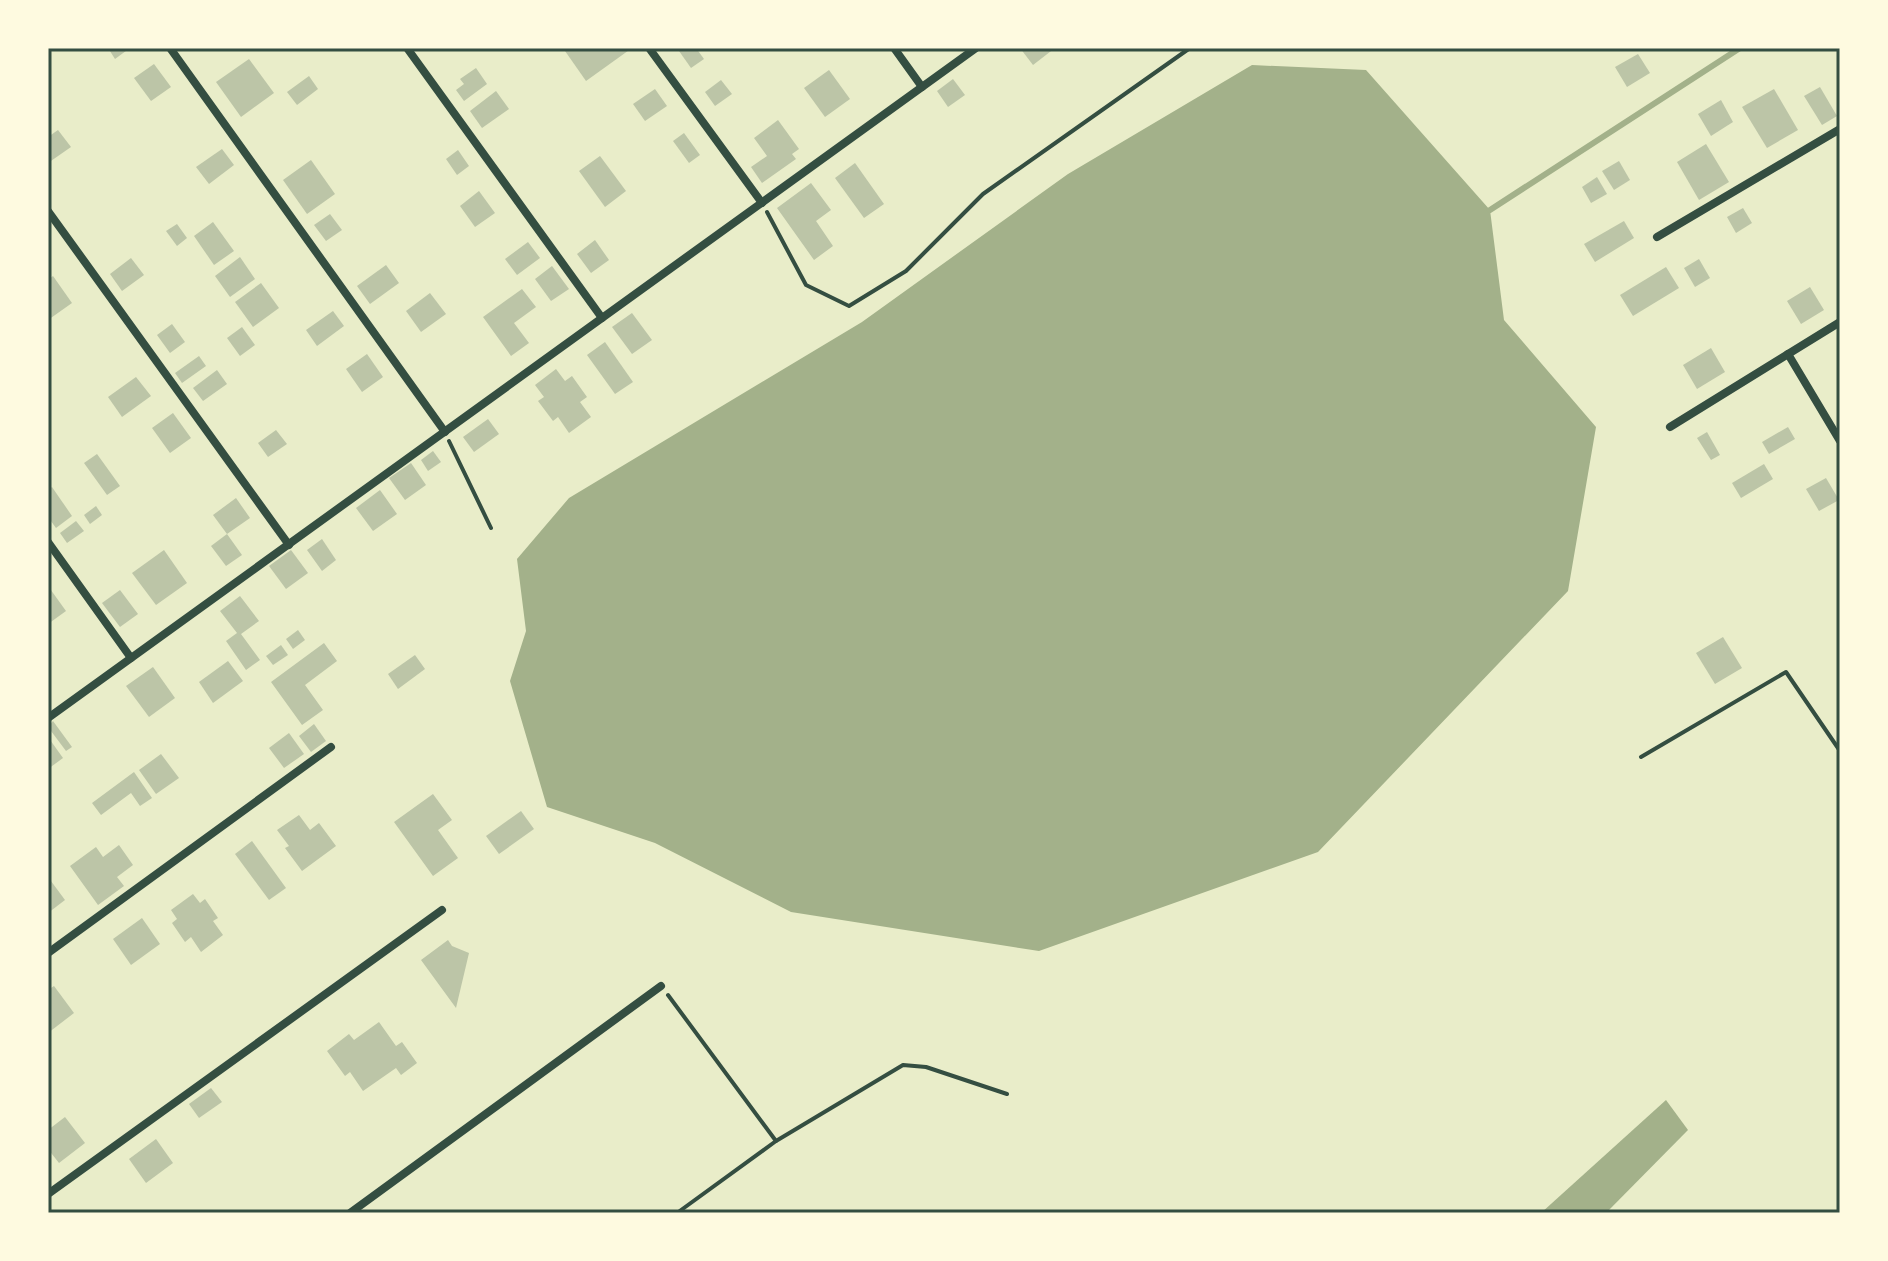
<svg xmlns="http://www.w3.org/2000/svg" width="1888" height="1261" viewBox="0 0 1888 1261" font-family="Inter,sans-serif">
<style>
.water{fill:#a3b18a}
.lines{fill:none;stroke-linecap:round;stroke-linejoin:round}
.stream{stroke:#a3b18a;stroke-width:6}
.building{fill:#bcc5a7}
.path{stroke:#344e41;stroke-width:4}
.minor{stroke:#344e41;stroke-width:8}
.neatline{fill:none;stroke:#344e41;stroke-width:3}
</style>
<rect width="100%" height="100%" fill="#e9edc9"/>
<g class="water">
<polygon points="1252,65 1366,70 1490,210 1504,320 1596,427 1568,591 1318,852 1039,951 791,912 655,843 547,807 510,681 526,631 517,559 569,498 862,322 1068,174"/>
<polygon points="1666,1100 1688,1130 1606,1213 1541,1213"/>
</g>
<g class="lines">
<polyline class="stream" points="1490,210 1740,48"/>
</g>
<g class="building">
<polygon points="108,48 130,48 115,59"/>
<polygon points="570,48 632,48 586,81 565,51"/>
<polygon points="683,48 696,48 704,59 691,68 679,51"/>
<polygon points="1020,48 1055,48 1033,65"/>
<polygon points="1638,54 1650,73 1627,87 1615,67"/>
<polygon points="249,59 274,93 241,117 216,82"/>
<polygon points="154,64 171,87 151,101 134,78"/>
<polygon points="476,68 487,84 464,101 456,90 464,84 460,79"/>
<polygon points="829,70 850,99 825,117 804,88"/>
<polygon points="309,76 318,89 297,105 287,92"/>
<polygon points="953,79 965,95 948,107 937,91"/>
<polygon points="721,80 732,94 715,106 705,92"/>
<polygon points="1820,87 1837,116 1822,125 1804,96"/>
<polygon points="655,89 667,106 645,121 633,104"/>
<polygon points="1774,89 1798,130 1767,148 1742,107"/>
<polygon points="496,91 509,109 482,128 470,111"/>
<polygon points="1721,100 1733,122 1711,136 1698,114"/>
<polygon points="778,120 799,149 792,154 796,159 762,183 751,167 767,156 754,138"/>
<polygon points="58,130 71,147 48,163 48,137"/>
<polygon points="684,133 700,155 689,163 673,141"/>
<polygon points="1706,144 1729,182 1699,200 1677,162"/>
<polygon points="222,149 234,165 209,184 196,167"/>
<polygon points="458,150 469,166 457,175 446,159"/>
<polygon points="600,156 626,191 605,207 579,171"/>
<polygon points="311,160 335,194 307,214 283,180"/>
<polygon points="1619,161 1630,180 1614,190 1602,171"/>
<polygon points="855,163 884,204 864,218 835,178"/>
<polygon points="1597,177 1607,194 1591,203 1582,187"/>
<polygon points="811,183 831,210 816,221 833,246 814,260 777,208"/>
<polygon points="479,191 495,213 475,227 460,206"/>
<polygon points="1743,208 1752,223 1736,233 1727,217"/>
<polygon points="330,214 342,230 326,241 314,225"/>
<polygon points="1624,221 1634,238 1595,262 1584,244"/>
<polygon points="213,222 234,251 214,265 194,236"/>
<polygon points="177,224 187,238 177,246 166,231"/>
<polygon points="595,240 609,260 591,273 577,254"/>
<polygon points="528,242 540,258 517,275 505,259"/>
<polygon points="240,257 255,279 230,297 215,276"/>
<polygon points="131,258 144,275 122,291 110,274"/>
<polygon points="1699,259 1710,278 1695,287 1684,268"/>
<polygon points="386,265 399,283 370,304 357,286"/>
<polygon points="552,266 569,289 551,301 535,279"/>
<polygon points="1666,267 1679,288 1633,316 1620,295"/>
<polygon points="53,276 72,303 48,320 48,280"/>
<polygon points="261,283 279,308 253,327 235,302"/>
<polygon points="1810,287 1824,310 1801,324 1787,301"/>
<polygon points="522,289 536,307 514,323 529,343 511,356 483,317"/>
<polygon points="430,293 446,314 421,332 406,311"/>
<polygon points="333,311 344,326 317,346 306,330"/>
<polygon points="632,313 652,340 632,354 612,327"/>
<polygon points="172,324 185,342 170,353 157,335"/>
<polygon points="242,327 255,345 240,356 227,338"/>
<polygon points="605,342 633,382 615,394 587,355"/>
<polygon points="1711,348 1725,372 1697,389 1683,365"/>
<polygon points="367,354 383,377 362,392 346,369"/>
<polygon points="199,356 206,366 182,383 175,373"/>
<polygon points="556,369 565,381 572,376 587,397 580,402 591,417 569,433 558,417 553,421 538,401 544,397 535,385"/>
<polygon points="217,370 227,384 203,401 193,388"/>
<polygon points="136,377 151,396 122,417 108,397"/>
<polygon points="173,413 191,438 170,453 152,428"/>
<polygon points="488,419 499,434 474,452 463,437"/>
<polygon points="1788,427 1795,439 1769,454 1762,442"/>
<polygon points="276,430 287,444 268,457 258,443"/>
<polygon points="1707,432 1720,455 1711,460 1697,438"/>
<polygon points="433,451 441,462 428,471 421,460"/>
<polygon points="97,454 120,486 107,495 84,463"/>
<polygon points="411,463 426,485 405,500 389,478"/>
<polygon points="1764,464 1773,479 1741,498 1732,483"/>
<polygon points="1826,478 1839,500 1819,511 1806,489"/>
<polygon points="52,487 72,516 56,528 48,517 48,490"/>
<polygon points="380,490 397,514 373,531 356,508"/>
<polygon points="236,498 250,518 227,534 213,515"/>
<polygon points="96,506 102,515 90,524 84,515"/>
<polygon points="76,521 84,531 67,543 60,533"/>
<polygon points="227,534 242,555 226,566 211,546"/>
<polygon points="322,539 336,560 322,571 307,550"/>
<polygon points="164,550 187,583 156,605 132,573"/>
<polygon points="291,550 308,573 286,589 269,566"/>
<polygon points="48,586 66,611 48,624"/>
<polygon points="120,590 138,614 120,627 102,603"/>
<polygon points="240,596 259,621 241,634 260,660 246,670 226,641 237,633 220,611"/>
<polygon points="298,630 305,640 293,649 286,639"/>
<polygon points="1723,637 1742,668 1715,684 1696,653"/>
<polygon points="324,643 337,661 305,685 323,710 302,725 271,682"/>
<polygon points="281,645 288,655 273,665 266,656"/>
<polygon points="415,655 425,669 398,689 388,674"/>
<polygon points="228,661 243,681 213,703 199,682"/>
<polygon points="153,667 175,698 149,717 126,686"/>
<polygon points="53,721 72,747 66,751 48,727"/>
<polygon points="314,724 326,741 311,752 299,736"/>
<polygon points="289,733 304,754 284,768 269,748"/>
<polygon points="48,737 63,758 48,769"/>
<polygon points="161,754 179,778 156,794 139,770"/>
<polygon points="134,772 152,798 140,806 131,793 101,815 92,803"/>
<polygon points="433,794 452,820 438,830 458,858 433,876 394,822"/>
<polygon points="521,811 534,829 499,854 486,836"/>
<polygon points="299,815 310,830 319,823 336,846 302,871 285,848 289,846 277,830"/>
<polygon points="252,841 286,888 269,900 235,854"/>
<polygon points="119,845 133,865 117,877 124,886 98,905 70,866 96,847 103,857"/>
<polygon points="48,877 65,900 48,913"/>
<polygon points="193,894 200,903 205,899 218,918 213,921 223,935 201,952 191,937 185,942 172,923 177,919 171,910"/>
<polygon points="142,918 160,944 131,965 113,939"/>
<polygon points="448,940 452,946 469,953 456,1008 421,960"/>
<polygon points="54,986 74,1013 48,1033 48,990"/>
<polygon points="379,1022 396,1046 402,1042 417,1063 401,1075 396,1068 363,1091 350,1072 345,1076 327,1051 349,1034 354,1040"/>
<polygon points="211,1088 222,1102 199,1118 189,1104"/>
<polygon points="65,1117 85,1143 59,1163 48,1149 48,1130"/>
<polygon points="156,1139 173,1163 146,1183 129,1159"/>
</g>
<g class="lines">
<g class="path">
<polyline points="767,212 806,285 849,306 906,271 983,194 1190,48"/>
<polyline points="449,441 491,528"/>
<polyline points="1641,757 1786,672 1840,751"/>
<polyline points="668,995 776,1141"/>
<polyline points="677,1213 776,1141 903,1065 926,1067 1007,1094"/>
</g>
<g class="minor">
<polyline points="170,48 445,432"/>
<polyline points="407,48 602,318"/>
<polyline points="649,48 762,203"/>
<polyline points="894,48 922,87"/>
<polyline points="48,211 289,545"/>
<polyline points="1657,237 1840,129"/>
<polyline points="1788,354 1840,441"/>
<polyline points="1670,427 1840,322"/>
<polyline points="48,542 131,658"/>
<polyline points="48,718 976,48"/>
<polyline points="48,953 331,747"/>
<polyline points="48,1194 442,910"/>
<polyline points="350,1213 661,986"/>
</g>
</g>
<rect width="1888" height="1261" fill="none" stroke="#fefae0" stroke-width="100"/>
<rect x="50" y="50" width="1788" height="1161" class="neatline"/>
</svg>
